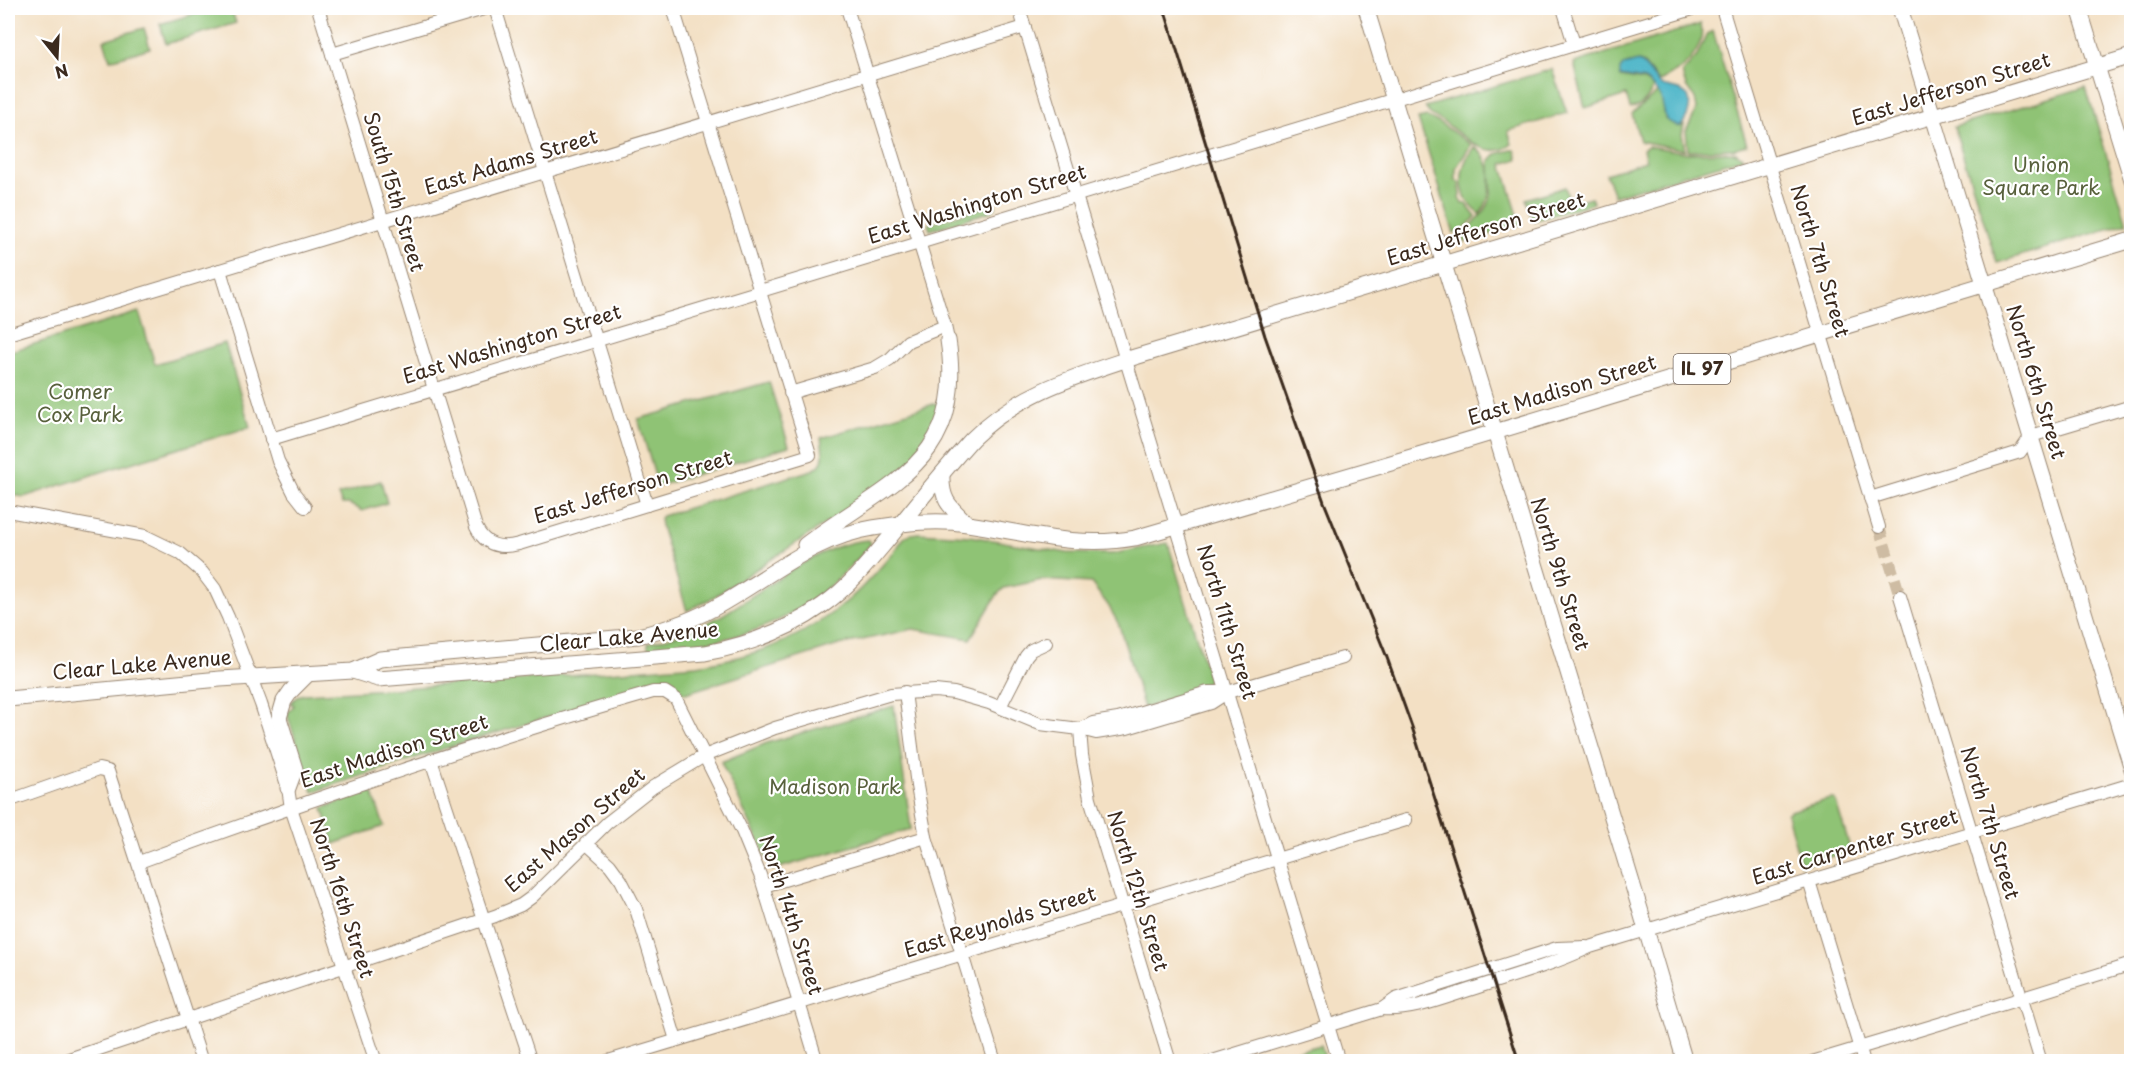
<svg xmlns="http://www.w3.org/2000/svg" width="2139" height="1069" viewBox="0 0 2139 1069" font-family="'Playpen Sans',sans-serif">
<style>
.green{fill:#8fc375;stroke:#65764a;stroke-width:1.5}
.water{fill:#49b4c7;stroke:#426f72;stroke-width:1.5}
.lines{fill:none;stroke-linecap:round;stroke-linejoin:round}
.minor-tunnel{stroke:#cebca3;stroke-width:12;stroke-dasharray:12 6;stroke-linecap:butt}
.minor-casing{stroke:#978571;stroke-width:14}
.major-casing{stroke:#978571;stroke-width:17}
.minor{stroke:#fff;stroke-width:12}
.major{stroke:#fff;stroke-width:15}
.rail{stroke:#3b2a1e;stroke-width:3}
.labels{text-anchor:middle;stroke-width:4.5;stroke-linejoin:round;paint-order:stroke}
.shield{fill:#fff;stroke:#766a62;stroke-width:1.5}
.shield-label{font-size:18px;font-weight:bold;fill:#3b2a1e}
.street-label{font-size:20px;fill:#3b2a1e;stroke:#fff}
.park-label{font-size:20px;fill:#58603c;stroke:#fff}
</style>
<rect width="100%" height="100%" fill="#fff"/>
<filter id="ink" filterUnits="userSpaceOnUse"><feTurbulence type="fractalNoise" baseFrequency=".0167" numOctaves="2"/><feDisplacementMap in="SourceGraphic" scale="12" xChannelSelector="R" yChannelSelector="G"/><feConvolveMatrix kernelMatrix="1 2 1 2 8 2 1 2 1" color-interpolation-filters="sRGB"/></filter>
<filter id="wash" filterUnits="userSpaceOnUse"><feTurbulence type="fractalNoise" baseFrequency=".008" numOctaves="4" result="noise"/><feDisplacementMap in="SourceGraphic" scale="24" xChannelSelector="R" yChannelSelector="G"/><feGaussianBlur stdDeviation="1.35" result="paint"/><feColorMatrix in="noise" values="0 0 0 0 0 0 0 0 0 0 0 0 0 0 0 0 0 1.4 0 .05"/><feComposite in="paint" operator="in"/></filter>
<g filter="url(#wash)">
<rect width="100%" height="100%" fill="#f3e0c4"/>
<g class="green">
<polygon points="214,8 231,8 236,23 166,44 160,24"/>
<path d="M1701,24C1705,42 1693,60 1679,70C1672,74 1665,77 1659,82L1644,64L1639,61L1626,64L1621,68V77L1644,81L1653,87C1650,97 1641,108 1630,108L1626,95L1585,108L1574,63Z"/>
<polygon points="144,28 150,48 110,60 104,40"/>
<polygon points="1713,31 1747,145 1733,149 1688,151 1686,131 1697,109 1695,98 1686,86 1682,73 1697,56 1706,36"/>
<path d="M1552,69L1567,113L1508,131L1512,144C1488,163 1462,135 1444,122C1436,117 1429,116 1425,107Z"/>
<polygon points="2086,87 2127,223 1997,263 1954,127"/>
<polygon points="1658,92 1663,103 1665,119 1679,127 1684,125 1682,134 1685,150 1640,141 1632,114"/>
<polygon points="1427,117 1440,123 1471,145 1456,168 1456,181 1459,182 1461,195 1459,197 1462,204 1465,203 1476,217 1463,229 1454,234 1418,119"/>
<polygon points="1648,146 1688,153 1736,152 1743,158 1614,196 1606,174 1646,161 1643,149"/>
<path d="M1474,147C1495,160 1494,196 1480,214C1456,196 1457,169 1474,147Z"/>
<path d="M1512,150H1515L1518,159L1502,164L1521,225L1464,242C1463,228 1481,219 1487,207C1495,192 1489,176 1490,160L1496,154Z"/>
<polygon points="1565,187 1570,203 1591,197 1593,203 1533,221 1526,199"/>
<polygon points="995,204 996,208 992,211 930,230 928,224"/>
<polygon points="139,312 155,364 225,343 250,427 101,472 24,497 8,494 8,352"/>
<polygon points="769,382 789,446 658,486 638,419"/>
<path d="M944,401L918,456L873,493L712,598L687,611L661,526L660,518L662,516L812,470C827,464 823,452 821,438Z"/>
<polygon points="381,481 387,503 362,511 349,504 342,504 338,495"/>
<path d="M918,533L970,536L1067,553L1112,554L1168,543L1209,679L1201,690L1144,708L1119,625L1108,605L1091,583L1042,580L1004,588L997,595L970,639L913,629L839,645L686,693C673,692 669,682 654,685L443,749L313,792L287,714L294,705L290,703L298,696L304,694L391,689L697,665C751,657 791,644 836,610C858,594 876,572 894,552C898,547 901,541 905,537C908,534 913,534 918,533Z"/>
<path d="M869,540L871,544C804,622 749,642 648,649V643C672,637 695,630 717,618C760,594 819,542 869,540Z"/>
<polygon points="894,706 911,829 772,870 721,762 767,743"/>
<polygon points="372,791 384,826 334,844 323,808"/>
<polygon points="1830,799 1834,799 1836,802 1851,851 1801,865 1787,814 1790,811"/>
<polygon points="1321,1045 1326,1061 1258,1061"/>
</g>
<path class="water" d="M1638,61C1648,66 1652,78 1661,85C1667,88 1673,88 1679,90C1696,95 1689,116 1681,126L1679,127L1666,120L1661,97L1653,87L1645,80L1620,76V70L1624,65Z"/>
</g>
<g filter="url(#ink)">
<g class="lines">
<polyline class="minor-tunnel" points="1879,527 1900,596"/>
<g class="minor-casing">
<g id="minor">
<path d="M318,8L476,527C485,546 500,549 519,544L810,455L673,8"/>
<polyline points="495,8 647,505"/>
<polyline points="847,8 945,326 948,340"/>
<polyline points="1019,8 1339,1062"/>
<polyline points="1563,8 1574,44"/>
<polyline points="1722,8 1879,527"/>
<polyline points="332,54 487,8"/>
<polyline points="220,270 278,461 294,493 305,507"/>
<polyline points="8,334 1025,27"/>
<polyline points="790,393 875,368 890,359 908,341 945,326"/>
<polyline points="271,439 1696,8"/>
<polyline points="1870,498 2020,452 2031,436 2132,406"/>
<polyline points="8,511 145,536 180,553 202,572 215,589 228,617 261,704 288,788 291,808 376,1062"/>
<polyline points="1900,596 2041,1062"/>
<polyline points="905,692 917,786 926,837 995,1062"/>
<polyline points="1000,707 1026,656 1031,650 1046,643"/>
<polyline points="1080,729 1082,755 1090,798 1170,1062"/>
<polyline points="1080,729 1093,723 1118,719 1208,692 1228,692 1343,658"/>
<polyline points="431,760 531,1062"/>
<polyline points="8,801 99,769 108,771 202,1062"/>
<polyline points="586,843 610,865 621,880 636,909 676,1040"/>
<path d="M139,862C309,800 479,742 653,692H665L676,699L742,831L760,875L817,1062"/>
<polyline points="1809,881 1864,1062"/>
<polyline points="764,886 926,837"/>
<path d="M1382,1009C1413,1011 1443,998 1472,989C1512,976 1552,965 1590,947L2132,784"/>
<polyline points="60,1062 495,916 521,905 532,897 607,823 653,787 704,756 775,728 891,694 935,691 954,693 989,703 1040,724 1080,729 1096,733 1127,728 1211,703 1228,692"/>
<polyline points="605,1062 1406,820"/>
<polyline points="1209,1062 1382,1009 1396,999 1557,948 1586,947"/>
<polyline points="1812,1062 1939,1024 2132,964"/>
</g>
</g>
<g class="major-casing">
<g id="major">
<polyline points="1366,8 1640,909 1685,1062"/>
<polyline points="1900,8 2132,769"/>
<polyline points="2079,8 2132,180"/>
<path d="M942,474C941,500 949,506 967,523"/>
<path d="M805,545C886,483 967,464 948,340"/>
<path d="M353,671L378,679L705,653C748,645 787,631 823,605C849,587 869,562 890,537C917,504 943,471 972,439C1017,395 1067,379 1125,360L2132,56"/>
<path d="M8,699L220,679L353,671L380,659L638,636C668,629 696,619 723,603C772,575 815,537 873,528C904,523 936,519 968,524C1024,532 1077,549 1135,538L1425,453L2132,240"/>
<polyline points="288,788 295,769 279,718 284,701 291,691 308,674"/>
</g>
</g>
<use href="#minor" class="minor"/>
<use href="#major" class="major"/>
<polyline class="rail" points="1164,8 1265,336 1324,502 1386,655 1412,727 1519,1062"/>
</g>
</g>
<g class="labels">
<rect class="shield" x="1673.5" y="354" width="57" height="30" rx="4.5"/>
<g class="shield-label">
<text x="1702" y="375">IL 97</text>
</g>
<g class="street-label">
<text transform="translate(1951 89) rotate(-17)" y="7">East Jefferson Street</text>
<text transform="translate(511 162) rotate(-17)" y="7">East Adams Street</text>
<text transform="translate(394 192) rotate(73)" y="7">South 15th Street</text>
<text transform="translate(977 204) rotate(-17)" y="7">East Washington Street</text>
<text transform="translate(1486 229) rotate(-17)" y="7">East Jefferson Street</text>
<text transform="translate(1820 261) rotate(73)" y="7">North 7th Street</text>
<text transform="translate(512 344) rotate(-17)" y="7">East Washington Street</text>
<text transform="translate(2036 382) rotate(73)" y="7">North 6th Street</text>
<text transform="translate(1562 390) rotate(-17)" y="7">East Madison Street</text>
<text transform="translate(633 487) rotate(-17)" y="7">East Jefferson Street</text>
<text transform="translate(1560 574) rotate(73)" y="7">North 9th Street</text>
<text transform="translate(1227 622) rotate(73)" y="7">North 11th Street</text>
<text transform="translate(629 637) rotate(-5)" y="7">Clear Lake Avenue</text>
<text transform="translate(142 665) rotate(-5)" y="7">Clear Lake Avenue</text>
<text transform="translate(394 751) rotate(-18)" y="7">East Madison Street</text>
<text transform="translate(1990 823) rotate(73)" y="7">North 7th Street</text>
<text transform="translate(575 830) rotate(-41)" y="7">East Mason Street</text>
<text transform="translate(1855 847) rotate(-17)" y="7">East Carpenter Street</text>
<text transform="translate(1138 891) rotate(73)" y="7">North 12th Street</text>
<text transform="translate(342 898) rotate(72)" y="7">North 16th Street</text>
<text transform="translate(791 915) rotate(72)" y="7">North 14th Street</text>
<text transform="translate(1000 922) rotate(-17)" y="7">East Reynolds Street</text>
</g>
<g class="park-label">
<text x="2041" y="172">Union<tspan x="2041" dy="23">Square Park</tspan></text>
<text x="80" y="399">Comer<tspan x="80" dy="23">Cox Park</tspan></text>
<text x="835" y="794">Madison Park</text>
</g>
</g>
<rect width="2139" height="1069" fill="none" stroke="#fff" stroke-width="30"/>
<g transform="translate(57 57) rotate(162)" stroke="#ffffff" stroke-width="4.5" paint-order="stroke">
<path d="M0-4.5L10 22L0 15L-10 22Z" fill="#3b2a1e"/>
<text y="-9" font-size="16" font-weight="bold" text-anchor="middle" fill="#3b2a1e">N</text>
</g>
</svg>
